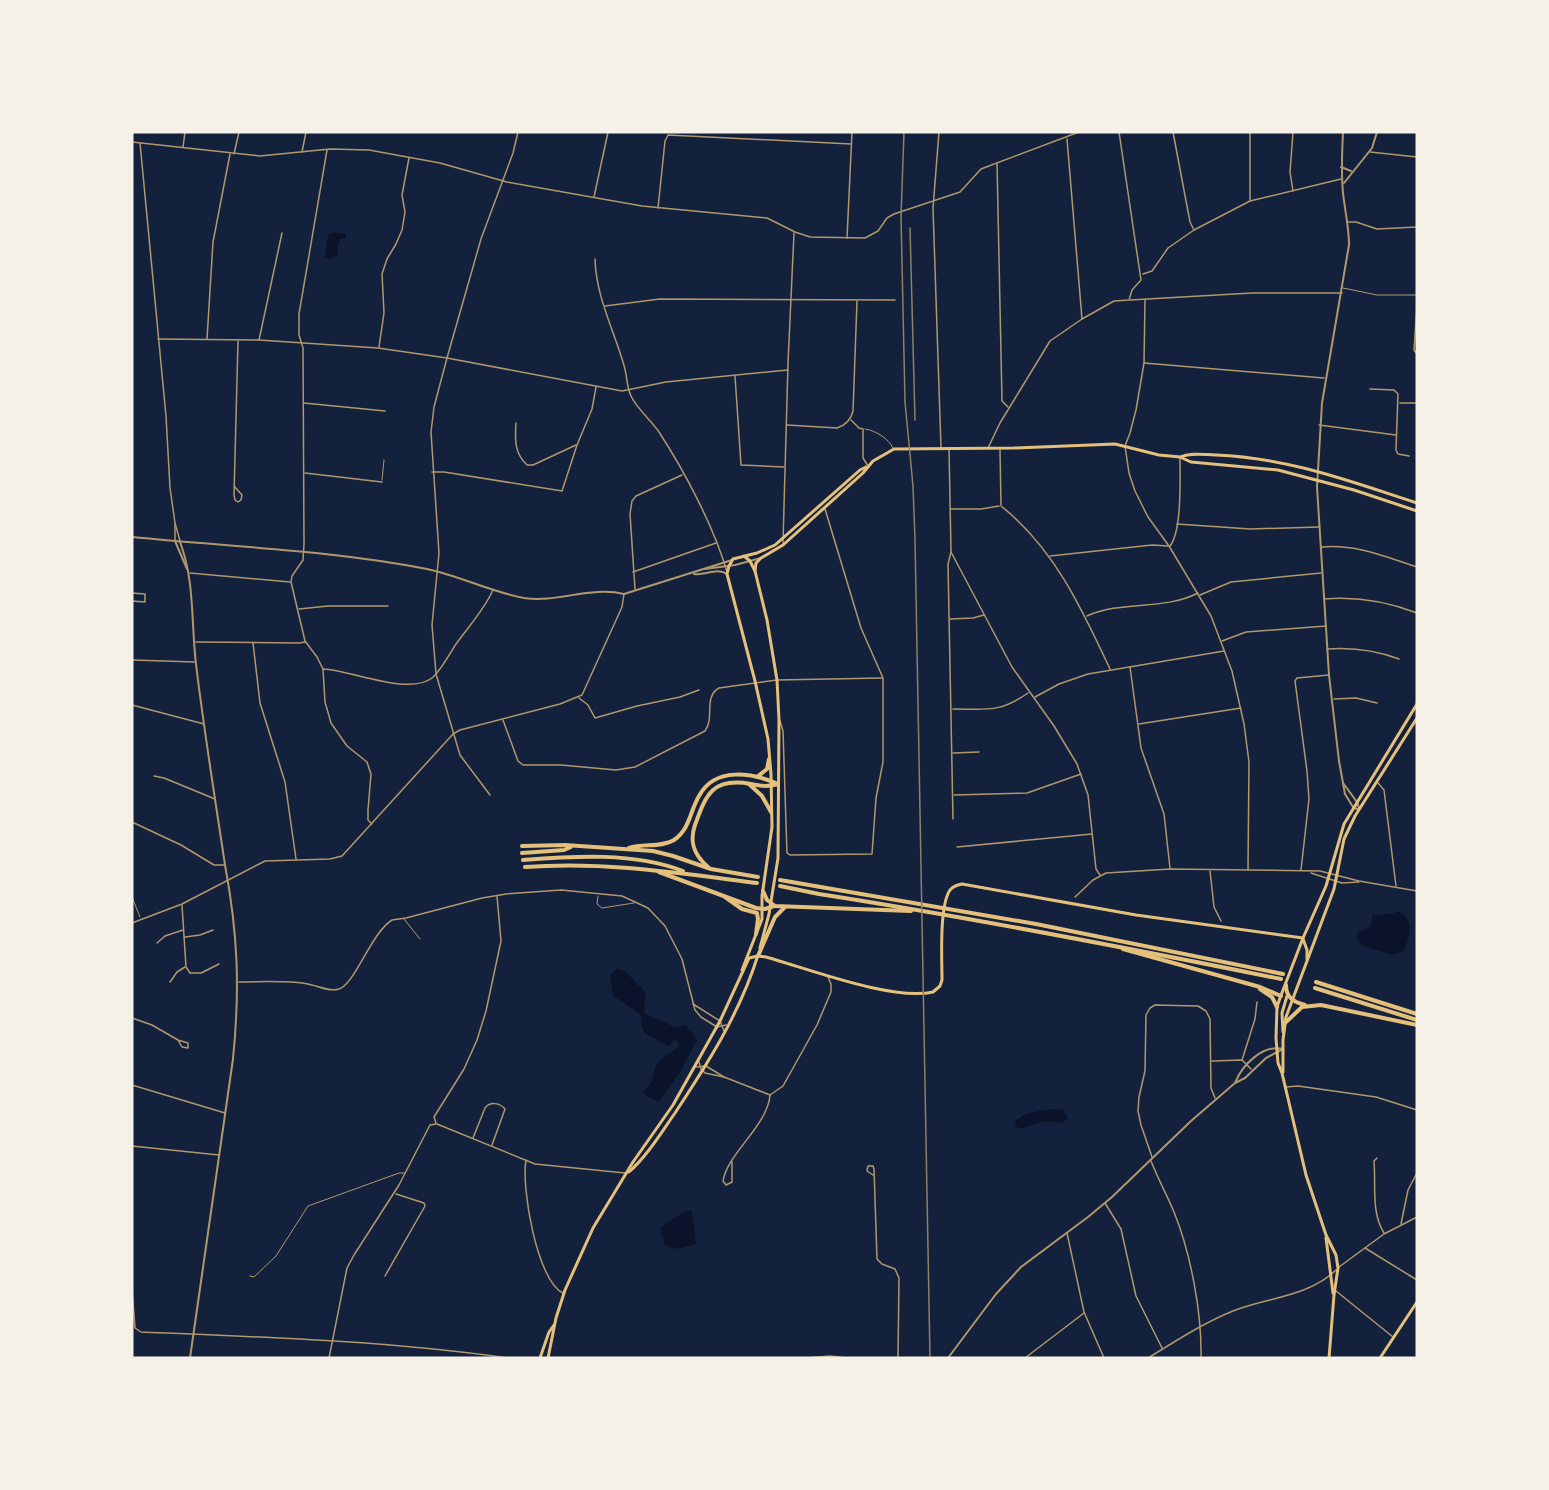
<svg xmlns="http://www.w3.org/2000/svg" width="1549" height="1490" viewBox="0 0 1549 1490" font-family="'Fira Sans Condensed',sans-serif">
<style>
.water{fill:#0b132b}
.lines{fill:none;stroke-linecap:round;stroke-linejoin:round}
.service{stroke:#b1986c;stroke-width:1}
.minor{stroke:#b1986c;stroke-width:1.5}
.tertiary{stroke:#b1986c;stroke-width:2}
.secondary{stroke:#e5c07b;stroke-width:3}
.primary{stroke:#e5c07b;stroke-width:3}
.motorway{stroke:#e5c07b;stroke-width:4}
.tram{stroke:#918062;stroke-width:1.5}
</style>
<rect width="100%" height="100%" fill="#14213d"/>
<g class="water">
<polygon points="333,232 339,234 346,233 346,238 340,239 337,250 339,255 329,259 325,257 328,235"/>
<path d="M1396,911C1415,916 1410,937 1404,951L1392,955L1361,945L1356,936L1359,932L1370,927L1373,915L1393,914Z"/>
<path d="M616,969L625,971L646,993L644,1011L646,1014L675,1027L685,1025L692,1032L697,1040L680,1072L659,1102L646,1096L643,1091C656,1082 650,1079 656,1066C660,1056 671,1055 678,1047V1042L673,1040L670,1046H668L645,1033C640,1028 643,1020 639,1013L613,996L610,976Z"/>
<path d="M1052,1109L1063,1110L1068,1118L1062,1123L1045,1121L1020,1129L1016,1126L1015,1121C1025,1112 1039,1111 1052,1109Z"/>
<polygon points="685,1211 692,1211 696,1244 678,1249 665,1245 660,1228"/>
</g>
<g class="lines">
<g class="service">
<polyline points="1343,288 1377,295 1417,295"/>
<path d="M865,429C875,430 889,439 893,448"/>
<polyline points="382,480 384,460"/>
<polyline points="598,896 597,904 602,908 634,903"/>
<polyline points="132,897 140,917"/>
<polyline points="404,919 420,939"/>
<polyline points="250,1276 254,1277 276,1256 308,1206 399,1173 404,1173"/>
</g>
<g class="minor">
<polyline points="939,132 933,208 941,448"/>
<polyline points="1173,132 1190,222 1194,230"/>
<polyline points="1293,132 1290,172 1293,191"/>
<polyline points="1067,139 1082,319"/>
<polyline points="132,142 260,156 330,149 369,150 440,163 507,182 642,206 767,218 795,232 810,237 865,238 878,231 887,218 894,214 960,192 981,169 1079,132"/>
<polyline points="140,143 166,416 170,488 175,523 180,541"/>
<polyline points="183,147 185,132"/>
<polyline points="327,150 299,314 299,335 303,348 304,544 303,560 292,576 291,582 305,641 317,657 323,669 325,702 331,723 347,746 367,762 371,774 368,810 368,820 372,824"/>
<polyline points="302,152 306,132"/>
<polyline points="1370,152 1417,157"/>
<polyline points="234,154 239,132"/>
<polyline points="997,163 1002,401 1008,407"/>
<polyline points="594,197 608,132"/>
<polyline points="1250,200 1250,132"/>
<polyline points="658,208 665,141 668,135 851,144"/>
<polyline points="1348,222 1356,222 1377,229 1417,227"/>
<polyline points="847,238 852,132"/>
<path d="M595,259C596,298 615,332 625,369C627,378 627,388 631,396C637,409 651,420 659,432C685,472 714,527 727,572"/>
<polyline points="1143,274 1152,271 1168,248 1194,230 1250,201 1341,179"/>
<polyline points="1130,300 1252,293 1342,293"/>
<polyline points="1145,300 1144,363 1136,410 1130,433 1125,446 1129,473 1135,491 1148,517 1169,546 1211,616 1232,671 1244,724 1249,762 1248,870"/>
<polyline points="605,306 660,299 895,300"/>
<polyline points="1417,306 1414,350 1417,354"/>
<polyline points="158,339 259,340 378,348 447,358 622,391 666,382 788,370"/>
<polyline points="207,339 213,242 230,154"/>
<polyline points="259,340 282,233"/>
<polyline points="379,347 384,313 382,274 387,259 396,244 402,230 405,212 402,195 409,158"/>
<polyline points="1144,363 1324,378"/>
<polyline points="735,376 741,465 784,467"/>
<polyline points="1370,389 1394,390 1398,394 1396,450 1398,454 1409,456"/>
<polyline points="304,403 385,411"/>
<polyline points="1400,403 1417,403"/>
<polyline points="851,420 859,428 863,429 863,458 868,466"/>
<path d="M516,423C515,439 514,453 527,465H533L576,445"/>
<path d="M787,425L837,428C846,425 851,420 853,411L857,301"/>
<polyline points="1319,425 1396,435"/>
<polyline points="988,448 1000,423 1050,341 1082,319 1114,301 1129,300 1132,290 1141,280 1119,132"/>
<polyline points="949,449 951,552 948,564 953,819"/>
<polyline points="1000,450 1001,505"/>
<polyline points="432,472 444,472 562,491 577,445 592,409 596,387"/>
<polyline points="305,473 382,482"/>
<polyline points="234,486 242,495 241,500 238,502 235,500 234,495 238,341"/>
<path d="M1001,506C1054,548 1082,609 1110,669"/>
<polyline points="951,509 981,509 999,506"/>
<polyline points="1177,524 1250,529 1319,527"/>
<polyline points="175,540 175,524"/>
<polyline points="783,543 788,363 794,233"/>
<path d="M1170,546C1182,531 1180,479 1180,459"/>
<path d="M1322,547C1356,544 1386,557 1417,567"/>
<polyline points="951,552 1012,667 1054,726 1077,764 1088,795 1096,869 1100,875"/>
<polyline points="1050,556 1152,545 1168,546"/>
<polyline points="633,572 716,543"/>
<polyline points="190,573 290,582"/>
<polyline points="635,589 630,514 632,501 636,496 682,475"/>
<polyline points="132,593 145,594 145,602 132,601"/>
<polyline points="1200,595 1231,582 1321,573"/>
<path d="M1324,599C1357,596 1386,601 1417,613"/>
<polyline points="299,609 328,606 388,606"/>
<path d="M1087,616C1122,600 1163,611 1198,593"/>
<polyline points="950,619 973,618 984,615"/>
<polyline points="1222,641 1246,632 1326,626"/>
<polyline points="196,642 299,643 305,642"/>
<polyline points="253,643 260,703 285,782 296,859"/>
<path d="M1327,649C1353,647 1375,650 1399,659"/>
<polyline points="132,660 195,662"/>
<polyline points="1130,667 1141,748 1164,814 1170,868"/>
<path d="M323,669C351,670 408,696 432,678C439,673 451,652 456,644C469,626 484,610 493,590"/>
<polyline points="1035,697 1059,684 1088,674 1224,651"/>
<polyline points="579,698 588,705 595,718 637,706 680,697 699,690"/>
<polyline points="1334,699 1356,698 1377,703"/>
<polyline points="132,705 204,724"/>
<path d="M953,709C987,709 999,713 1028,693"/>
<path d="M503,720L518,761L523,765H561L616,770L635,767L705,731C715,718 703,697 719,688L777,680L882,678"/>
<polyline points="780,721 783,731 787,853 790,855 872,854 876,798 883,762 883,678 861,628 825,509"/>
<polyline points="1139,724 1241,708"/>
<polyline points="953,753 979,752"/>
<polyline points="154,776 164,778 215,799"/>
<polyline points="1378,783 1384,790 1396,886"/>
<polyline points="490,795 460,755 436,674 432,625 439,553 431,432 434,407 447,358 481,239 513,153 518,132"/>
<polyline points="954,795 1027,793 1081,774"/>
<polyline points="132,822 181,845 214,865 224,865"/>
<polyline points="957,847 1092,834"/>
<polyline points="1301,870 1309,799 1307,771 1295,681 1297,678 1329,675"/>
<polyline points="1210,871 1214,907 1221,921"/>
<polyline points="1311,873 1342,883 1359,882"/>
<polyline points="1075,897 1093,880 1106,873 1170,869 1320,871 1359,881 1417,891"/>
<polyline points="182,905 186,967 190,973 201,973 219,964"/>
<polyline points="132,923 182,904 265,861 330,859 342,856 453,734 460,730 560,704 582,695 622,607 624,594"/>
<polyline points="185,937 200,935 213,930"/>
<polyline points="157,943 165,936 183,930"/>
<polyline points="170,982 177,972 185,967"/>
<path d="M239,982C261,982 285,980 308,984C318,986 329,992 339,989C355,984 371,933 392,920L406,918L482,898L506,894L561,890L622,896L648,908L665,926L682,959L695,1010L701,1017L717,1027L726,1025"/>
<polyline points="693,1004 720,1021 724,1031"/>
<polyline points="132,1018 152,1025 178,1040 188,1043 188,1048 182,1047 178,1040"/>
<polyline points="1242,1060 1255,1019 1257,1002"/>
<polyline points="1212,1061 1242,1060 1251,1069"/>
<polyline points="699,1062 701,1069 705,1073 724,1077 770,1095"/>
<polyline points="696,1067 706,1066 724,1077"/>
<polyline points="132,1085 225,1113"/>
<polyline points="1286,1087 1298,1086 1376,1097 1417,1110"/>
<polyline points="770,1095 783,1086 817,1025 831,992 831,984 828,977"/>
<polyline points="436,1123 434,1117 464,1069 477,1040 486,1011 501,941 497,896"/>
<polyline points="437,1124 535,1164 625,1173"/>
<path d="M473,1138L485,1108C490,1101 500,1103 505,1109L492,1145"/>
<polyline points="132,1146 219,1155"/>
<polyline points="1152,1157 1141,1125 1138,1111 1139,1097 1145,1071 1146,1015 1150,1008 1155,1005 1198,1006 1206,1011 1210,1019 1211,1088 1215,1098"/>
<path d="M1377,1158L1374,1161C1376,1184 1371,1213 1384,1233"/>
<path d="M526,1160C521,1187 537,1281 563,1293"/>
<path d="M1151,1161C1158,1179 1167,1195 1174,1212C1191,1254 1202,1314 1201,1358"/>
<path d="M732,1162V1182L726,1185L723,1181C727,1154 768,1125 770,1095"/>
<polyline points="873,1175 867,1171 868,1166 873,1166 874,1169 877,1259 882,1264 895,1269 899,1278 898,1358"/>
<polyline points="1105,1203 1121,1229 1136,1296 1162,1348"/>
<polyline points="1401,1224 1408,1190 1417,1173"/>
<polyline points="1067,1233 1084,1312 1104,1358"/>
<polyline points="1365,1248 1417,1280"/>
<polyline points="1339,1267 1384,1234 1417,1217"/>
<polyline points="385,1276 425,1206 424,1203 396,1194"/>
<path d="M132,1289L135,1328L141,1332C264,1337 387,1341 508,1358"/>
<polyline points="1336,1291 1393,1337"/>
<polyline points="329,1358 347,1268 354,1255 399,1185 430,1125 436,1124"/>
<polyline points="806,1358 830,1356 847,1358"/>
<polyline points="1025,1358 1084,1313"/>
<path d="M1148,1358C1176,1341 1203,1323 1233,1311C1266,1298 1310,1296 1336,1270"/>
</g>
<g class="tertiary">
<path d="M1343,132C1342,153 1341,172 1343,193C1345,211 1349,227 1349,245L1322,403L1317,487L1329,675L1339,761L1345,794L1353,807L1359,810"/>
<polyline points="1341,167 1351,171"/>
<polyline points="1344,183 1372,148 1377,132"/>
<path d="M132,537C231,547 330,550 427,569C460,576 491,592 524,598C557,603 591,586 624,594L732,560"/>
<polyline points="175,541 187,569"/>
<path d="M180,542C195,581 191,623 196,664C204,731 215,798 225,865C238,934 240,989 233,1059L190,1358"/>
<polyline points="705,569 735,565 761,558"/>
<path d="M694,574C705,576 717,567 727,574"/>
<polyline points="1343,783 1357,802 1359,808"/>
<path d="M1235,1083C1242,1065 1263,1044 1283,1049"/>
<polyline points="948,1358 996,1294 1021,1267 1088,1217 1112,1197 1191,1121 1235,1083 1245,1078 1266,1058 1283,1049"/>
</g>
<g class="secondary">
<path d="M1180,457C1191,452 1204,455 1216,455C1289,458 1349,481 1417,503"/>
<polyline points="744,556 750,561 755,571 767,620 777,680 779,720 778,858 769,914 760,948"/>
<polyline points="755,571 756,563 761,558 783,545 863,473 873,461 894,449 1014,448 1115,444 1159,455 1180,457 1191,462 1278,470 1354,490 1417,511"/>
<polyline points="742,970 762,919 762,896 772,827 771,774 768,739 755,681 727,574 729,566 733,559 757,553 775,545 860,470 866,467"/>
<path d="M629,1172C647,1156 661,1133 675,1113C708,1063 740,1013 758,955"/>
<polyline points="540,1358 549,1332 554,1325"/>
<path d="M548,1358L556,1318L565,1290L593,1228L633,1162L673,1105L720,1021L749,958L758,956L766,957C809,969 892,1001 933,992L940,986L942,980C942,960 939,906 950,890C953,886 957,885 962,884L1136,915L1303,938"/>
<polyline points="1380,1358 1417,1302"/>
</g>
<g class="primary">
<polyline points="1303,939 1307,950 1307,959"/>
<polyline points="1283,1032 1282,1013 1287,996"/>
<polyline points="1283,1072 1283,1040 1286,1017 1334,889 1344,839 1355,816 1417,718"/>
<polyline points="1326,1238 1333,1293"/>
<polyline points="1329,1358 1334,1295 1338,1268 1336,1255 1326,1235 1306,1175 1282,1073 1278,1063 1276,1038 1277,1007 1280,998 1303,938 1326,886 1344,824 1417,704"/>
</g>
<g class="motorway">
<polyline points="757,777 767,769 769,759"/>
<polyline points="749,784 762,796 771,812"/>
<polyline points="522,846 565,845 653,851 673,856 711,869 758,877"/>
<path d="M629,848C643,843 661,848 674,840C690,829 690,811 699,796C715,766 753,773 778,784"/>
<polyline points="522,853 564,850 571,847"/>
<path d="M523,860C574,856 634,852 683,871"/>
<path d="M525,867C603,861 679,873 757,883"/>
<path d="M708,867C694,855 689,842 695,825C706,794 713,777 751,784C761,786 768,787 778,784"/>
<polyline points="659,872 756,908 765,909 774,906"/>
<polyline points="780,880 1036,924 1283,974"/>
<path d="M780,886L819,894C974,918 1128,948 1281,979"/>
<polyline points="763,891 767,900 775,906 911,911"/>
<polyline points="725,897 742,909 757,913 758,919 756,934"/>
<polyline points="1123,949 1260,987 1281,996"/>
<polyline points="758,956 775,917 785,907"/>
<polyline points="1316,982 1417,1014"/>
<path d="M1286,985C1286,998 1294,1002 1305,1005"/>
<polyline points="1315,988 1417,1020"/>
<polyline points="1260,989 1272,997 1277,1007"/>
<polyline points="1285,1023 1302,1007 1321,1005 1417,1025"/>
</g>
<g class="tram">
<polyline points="904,132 901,216 905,402 913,486 915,539 930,1358"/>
<polyline points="910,228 915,420"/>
</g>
</g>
<rect width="1549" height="1490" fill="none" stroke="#f6f1e7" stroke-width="267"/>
</svg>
